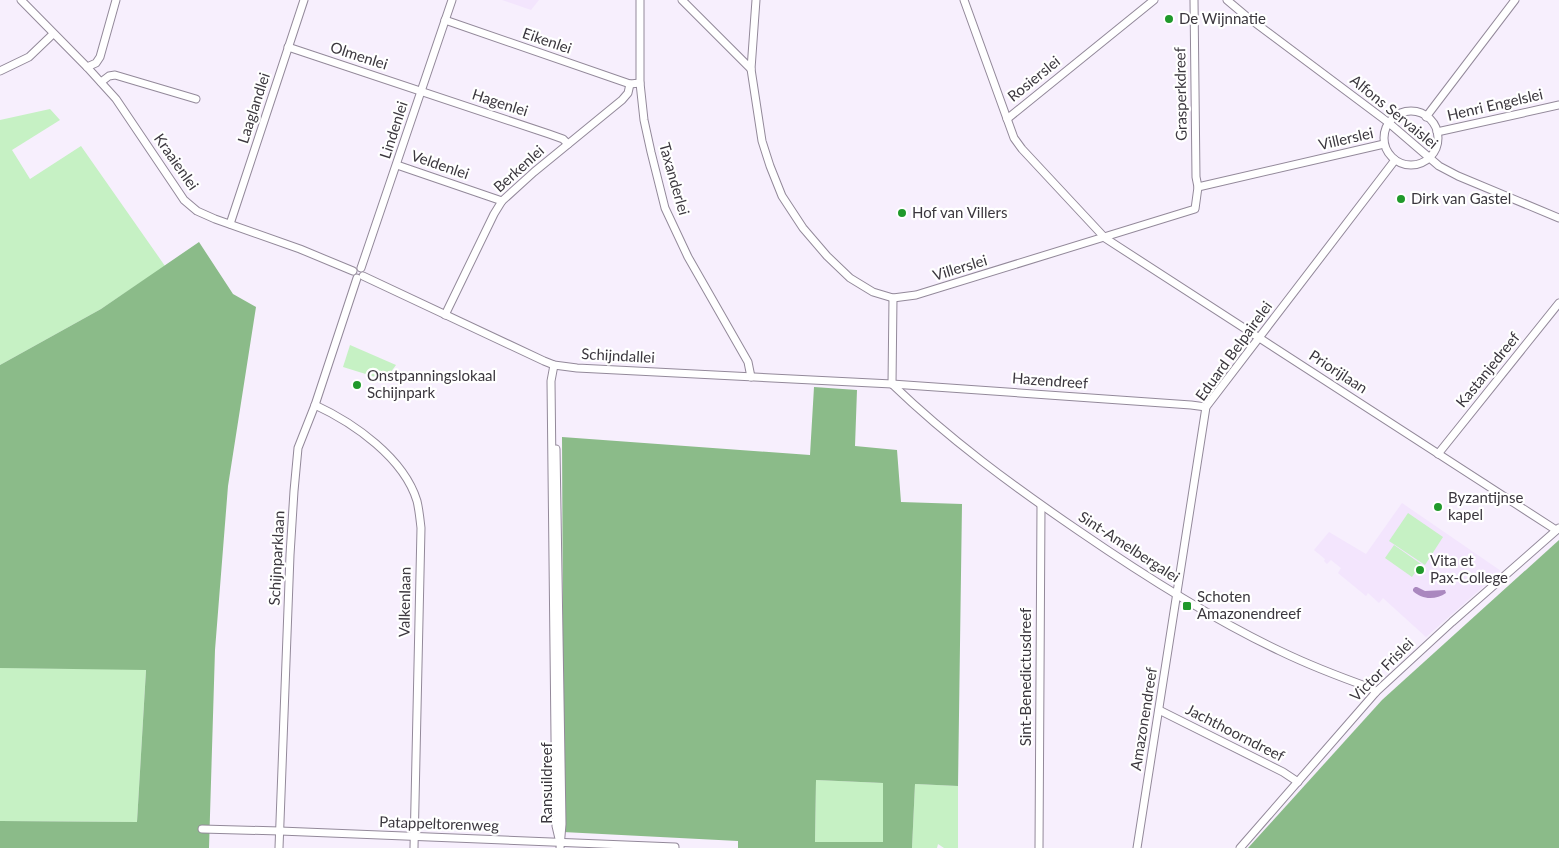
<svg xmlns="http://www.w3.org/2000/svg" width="1559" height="848" viewBox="0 0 1559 848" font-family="Lato,sans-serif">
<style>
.built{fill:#f3e5fd}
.green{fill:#c6f1c4}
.forest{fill:#8bbb89;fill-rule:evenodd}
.water{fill:#aa88bf}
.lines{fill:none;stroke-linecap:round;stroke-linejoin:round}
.minor-casing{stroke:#93899a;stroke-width:9}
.minor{stroke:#fff;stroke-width:7}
.poi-dot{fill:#20992b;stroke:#fff;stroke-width:2}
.labels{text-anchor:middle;stroke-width:4.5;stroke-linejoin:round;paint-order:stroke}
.poi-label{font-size:15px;fill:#3b373e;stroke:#fff;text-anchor:start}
.street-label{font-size:15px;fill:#3b373e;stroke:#fff}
</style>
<rect width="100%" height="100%" fill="#f7effd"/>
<g class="built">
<path d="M502,0H539L531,10Z"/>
<path d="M1402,503L1501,571L1426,637L1383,598L1379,603L1368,593L1366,596L1338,573L1341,568L1331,560L1327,564L1324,561L1325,559L1314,550L1329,532L1366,554Z"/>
</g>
<g class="green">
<path d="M50,109L60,120L12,150L30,179L81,146L165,266L101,309L0,365V120Z"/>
<path d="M350,345L396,365L385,380L343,367Z"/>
<path d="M1408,513L1443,537L1425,565L1389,541Z"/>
<path d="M1394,545L1421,564L1412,577L1385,558Z"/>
<path d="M0,668L146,669L137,822L0,821Z"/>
<path d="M816,780L883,783V843H815Z"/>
<path d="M915,784L958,786V848H944L938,844L937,848H912Z"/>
</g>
<g class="forest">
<path d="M199,242L233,294L256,307L228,486L215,650L209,848H0V821L137,822L146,670L0,668V365L101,309Z"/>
<path d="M814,387L857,390L855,446L897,450L901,502L962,504L958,786L915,784L912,848H738V841L563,832V641L562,437L810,455ZM816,780L883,783V842H815Z"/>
<path d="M1559,540V848H1248L1382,700Z"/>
</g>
<path class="water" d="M1415,587H1417L1425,591L1445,590L1446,593C1436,600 1422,600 1413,591V589Z"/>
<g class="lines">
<defs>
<g id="minor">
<path d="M21,0L87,67L116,99L178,191L184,200L197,211L215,219L300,249L353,271"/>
<path d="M640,0V83L644,120L651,152L665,208L688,257L748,362L751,377"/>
<path d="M682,0L751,69"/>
<path d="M756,0L751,69L762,141L770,166L782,196L803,228L827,256L850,278L873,292L893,298L916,295L1195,209L1198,187L1384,144"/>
<path d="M964,0L1014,138L1022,149L1105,238L1556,530"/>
<path d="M1194,0L1196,177L1198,187"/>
<path d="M1227,0L1246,16L1389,123L1439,166L1458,176L1559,218"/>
<path d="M445,20L630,84L640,83"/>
<path d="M288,47L549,134L563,139L568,144"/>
<path d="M87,67L96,63L100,57L116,0"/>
<path d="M0,71L29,57L53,34"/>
<path d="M101,82L109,76L115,75L196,99"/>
<circle cx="1411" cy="138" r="27"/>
<path d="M1426,117L1515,0"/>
<path d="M1007,119L1154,0"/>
<path d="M1437,132L1559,105"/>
<path d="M397,165L502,201"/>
<path d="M230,224L304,0"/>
<path d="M361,268L452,0"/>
<path d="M363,276L544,361L554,365L577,368L892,384L1191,405L1206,407"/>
<path d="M445,315L494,214L502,201L534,172L622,100L628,93L630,84"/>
<path d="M554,365L551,381L556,826L560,843"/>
<path d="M892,384C949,439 1013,486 1079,531C1143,575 1210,618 1280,651C1309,665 1340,677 1371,688L1376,692"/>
<path d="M892,384L893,298"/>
<path d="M315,405C354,423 404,458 417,501C419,509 420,519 421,528L414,848"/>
<path d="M556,449L562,824L560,848"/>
<path d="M1438,454L1559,303"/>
<path d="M1159,710L1283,772L1298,782"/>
<path d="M202,829L280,831L675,847V848"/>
<path d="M279,848L290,555L294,491L298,448L315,405L357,278"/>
<path d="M1039,848L1041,506"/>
<path d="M1137,848L1206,407L1395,160"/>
<path d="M1240,848L1376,692L1452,622L1559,528"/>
</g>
</defs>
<use href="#minor" class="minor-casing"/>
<use href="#minor" class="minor"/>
</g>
<g class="poi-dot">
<circle cx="1169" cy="19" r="5"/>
<circle cx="1401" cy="199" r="5"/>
<circle cx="902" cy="213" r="5"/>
<circle cx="357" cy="385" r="5"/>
<circle cx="1438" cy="507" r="5"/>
<circle cx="1420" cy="570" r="5"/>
<rect x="1182" y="601" width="10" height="10" rx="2.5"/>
</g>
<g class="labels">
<g class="poi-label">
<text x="1179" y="24">De Wijnnatie</text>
<text x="1411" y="204">Dirk van Gastel</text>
<text x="912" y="218">Hof van Villers</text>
<text x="367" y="381">Onstpanningslokaal<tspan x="367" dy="17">Schijnpark</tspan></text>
<text x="1448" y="503">Byzantijnse<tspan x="1448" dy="17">kapel</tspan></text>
<text x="1430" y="566">Vita et<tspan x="1430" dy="17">Pax-College</tspan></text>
<text x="1197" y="602">Schoten<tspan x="1197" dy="17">Amazonendreef</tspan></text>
</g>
<g class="street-label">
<text transform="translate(547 41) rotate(19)" y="5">Eikenlei</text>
<text transform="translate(359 56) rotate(18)" y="5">Olmenlei</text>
<text transform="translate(1034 79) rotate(-39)" y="5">Rosierslei</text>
<text transform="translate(1181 94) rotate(-91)" y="5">Grasperkdreef</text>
<text transform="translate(500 103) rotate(18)" y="5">Hagenlei</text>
<text transform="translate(1495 105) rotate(-13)" y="5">Henri Engelslei</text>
<text transform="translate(254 108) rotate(-72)" y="5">Laaglandlei</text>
<text transform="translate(1394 112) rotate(39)" y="5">Alfons Servaislei</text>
<text transform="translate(394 130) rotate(-72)" y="5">Lindenlei</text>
<text transform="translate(1346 139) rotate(-13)" y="5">Villerslei</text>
<text transform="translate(176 162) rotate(55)" y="5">Kraaienlei</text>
<text transform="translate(440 165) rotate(19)" y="5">Veldenlei</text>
<text transform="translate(519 169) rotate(-42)" y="5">Berkenlei</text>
<text transform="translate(674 179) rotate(74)" y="5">Taxanderlei</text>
<text transform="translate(960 268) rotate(-17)" y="5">Villerslei</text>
<text transform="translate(1234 351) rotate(-54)" y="5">Eduard Belpairelei</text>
<text transform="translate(618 356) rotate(3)" y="5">Schijndallei</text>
<text transform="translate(1488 370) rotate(-51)" y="5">Kastanjedreef</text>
<text transform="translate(1338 372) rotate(33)" y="5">Priorijlaan</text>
<text transform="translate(1050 381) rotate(4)" y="5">Hazendreef</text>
<text transform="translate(1129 547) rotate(33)" y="5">Sint-Amelbergalei</text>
<text transform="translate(277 558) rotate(-87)" y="5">Schijnparklaan</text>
<text transform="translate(405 602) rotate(-89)" y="5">Valkenlaan</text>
<text transform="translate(1382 670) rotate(-45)" y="5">Victor Frislei</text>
<text transform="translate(1026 677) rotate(-90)" y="5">Sint-Benedictusdreef</text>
<text transform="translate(1144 719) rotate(-81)" y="5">Amazonendreef</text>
<text transform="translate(1235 733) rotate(27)" y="5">Jachthoorndreef</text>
<text transform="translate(547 783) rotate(-90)" y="5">Ransuildreef</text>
<text transform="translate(439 824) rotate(2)" y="5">Patappeltorenweg</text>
</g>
</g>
</svg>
